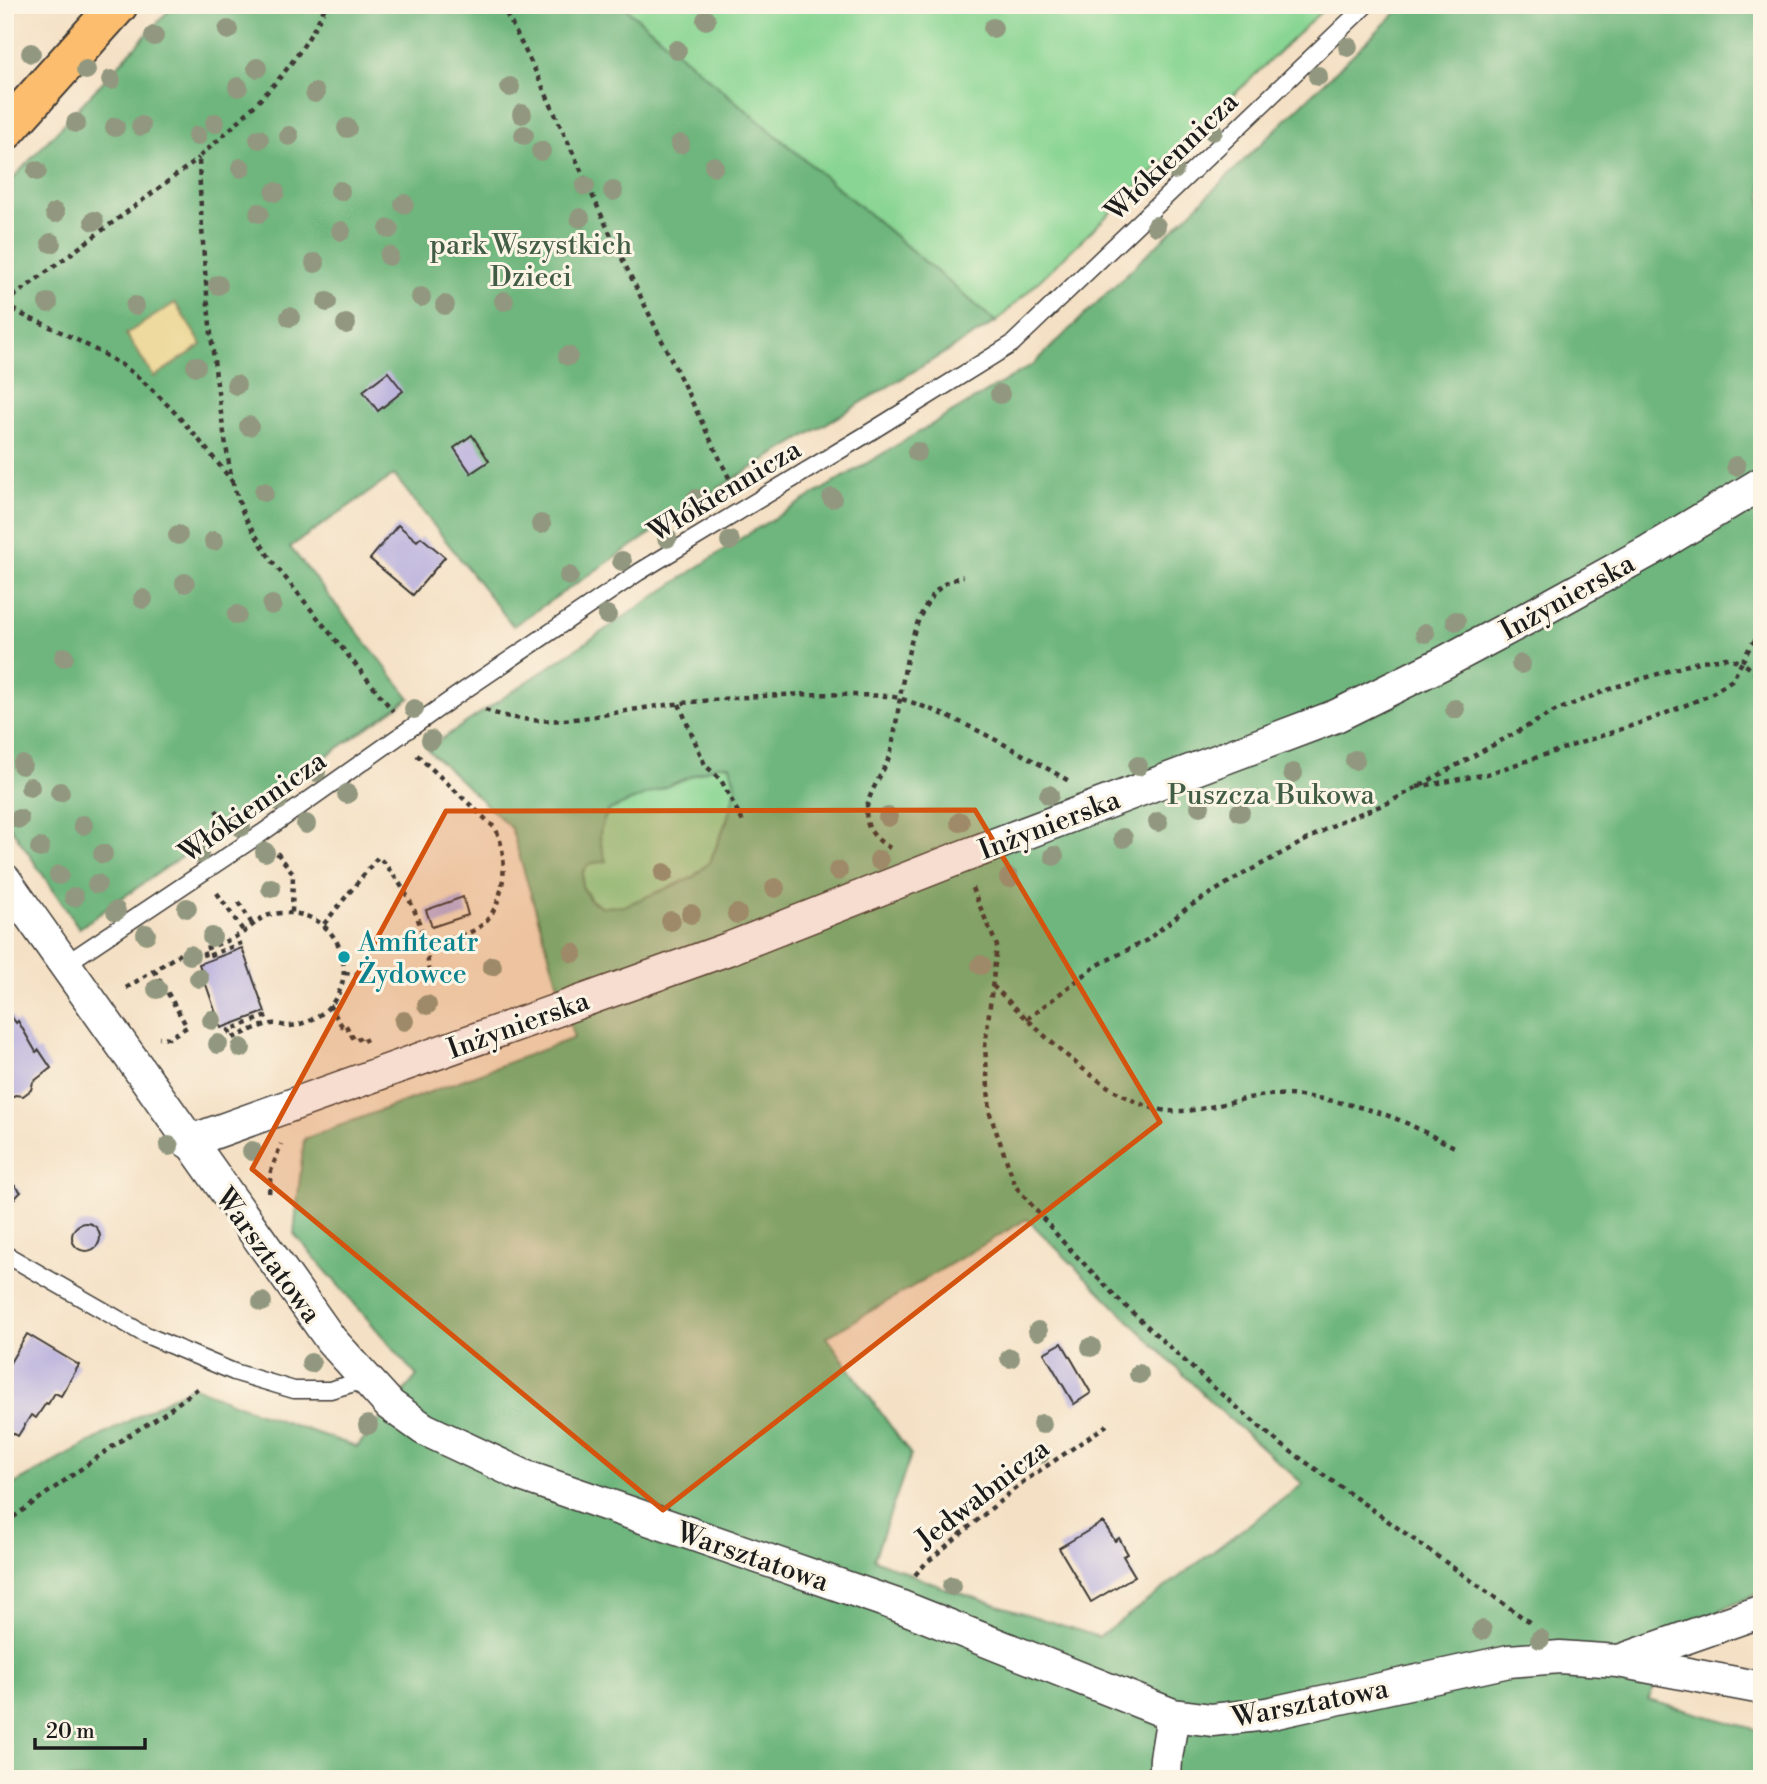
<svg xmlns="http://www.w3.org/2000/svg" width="1767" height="1784" viewBox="0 0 1767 1784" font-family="'Libre Bodoni',serif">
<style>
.green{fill:#89d593;stroke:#527858;stroke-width:2}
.forest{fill:#6eb67d;stroke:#45694c;stroke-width:2;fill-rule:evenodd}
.sand{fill:#eeda9e;stroke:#857b5d;stroke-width:2}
.building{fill:#b7afdd}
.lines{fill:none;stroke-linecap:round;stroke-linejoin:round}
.lane-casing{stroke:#3c3935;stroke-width:19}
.street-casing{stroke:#3c3935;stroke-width:35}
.primary-casing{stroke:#3c3935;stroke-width:42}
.path{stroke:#3c3935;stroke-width:4.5;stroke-dasharray:5 5;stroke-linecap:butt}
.lane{stroke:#fff;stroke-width:16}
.street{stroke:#fff;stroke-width:32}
.primary{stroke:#fcbd6e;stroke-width:38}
.tree{fill:#92987f}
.marked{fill:#d4530e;fill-opacity:0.2;stroke:#d4530e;stroke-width:5;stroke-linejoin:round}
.culture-dot{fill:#0f9aa8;stroke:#fcf5e5;stroke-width:2.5}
.labels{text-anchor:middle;stroke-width:6;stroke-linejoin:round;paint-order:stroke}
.street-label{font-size:28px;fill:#1c1c1c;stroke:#fcf5e5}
.park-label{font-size:28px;fill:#425d46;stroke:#fcf5e5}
.culture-label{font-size:28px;fill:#0d838f;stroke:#fcf5e5;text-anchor:start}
</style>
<rect width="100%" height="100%" fill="#fcf5e5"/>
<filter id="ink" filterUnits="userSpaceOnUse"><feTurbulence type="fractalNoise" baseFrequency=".0143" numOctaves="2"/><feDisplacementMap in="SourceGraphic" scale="14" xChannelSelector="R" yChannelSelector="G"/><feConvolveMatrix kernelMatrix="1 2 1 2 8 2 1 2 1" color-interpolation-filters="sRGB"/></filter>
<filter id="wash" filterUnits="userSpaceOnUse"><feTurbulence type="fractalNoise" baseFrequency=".00686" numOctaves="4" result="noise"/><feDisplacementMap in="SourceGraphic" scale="28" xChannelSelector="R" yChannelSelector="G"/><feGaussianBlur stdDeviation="1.57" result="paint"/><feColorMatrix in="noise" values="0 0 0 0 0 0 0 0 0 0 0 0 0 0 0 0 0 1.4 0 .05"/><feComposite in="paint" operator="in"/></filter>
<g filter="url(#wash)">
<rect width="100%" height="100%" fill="#f4e0c4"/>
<g class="green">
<path d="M622,5H1328L996,322Z"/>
<path d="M718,765H730L736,788L727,820L710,862L692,878L624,907H603L591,900L582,886L583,872L600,842V827L609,810Z"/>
</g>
<g class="forest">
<path d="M174,5H622L996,322L720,487L513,626L394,475L290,547L410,698L79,928L5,819V187Z"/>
<path d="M1404,5H1762V1591L1685,1627L1648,1700L1762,1731V1779H5V1489L192,1386L256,1412L357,1447L417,1376L294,1234L304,1139L574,1038L511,828L427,749L746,535L1035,363ZM718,765H730L736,788L727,820L710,862L692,878L624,906L603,907L590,900L582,886L583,872L589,864L606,861C598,838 597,831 609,810ZM1027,1219L1214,1405L1303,1484L1099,1637L941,1587L874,1559L911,1455L827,1337Z"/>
</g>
<path class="sand" d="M175,303L202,345L154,377L126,334Z"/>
<g id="blocks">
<g class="building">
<path d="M388,372L403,391L378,411L363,391Z"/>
<path d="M472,435L489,461L471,473L454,448Z"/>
<path d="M398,525L417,541L421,537L445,557L413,595L370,559Z"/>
<path d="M463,897L468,915L432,927L426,910Z"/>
<path d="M242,948L265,1012L221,1028L199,964Z"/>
<path d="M5,1007L16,1023L18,1021L36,1052L39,1050L51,1068L33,1082L31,1090L23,1096L15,1095L5,1102Z"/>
<path d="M9,1180L21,1192L5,1208V1184Z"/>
<circle cx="86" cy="1237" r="14"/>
<path d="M27,1334L79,1365L61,1396L55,1393L48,1404L46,1403L36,1418L31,1415L18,1436L5,1429V1371Z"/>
<path d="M1062,1343L1091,1393L1074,1404L1044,1353Z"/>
<path d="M1103,1522L1115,1541L1119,1538L1128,1554L1123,1556L1135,1576L1091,1602L1059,1548Z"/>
</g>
</g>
</g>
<g filter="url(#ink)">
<use href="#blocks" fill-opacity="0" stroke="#3c3935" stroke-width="2"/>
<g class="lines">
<defs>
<g id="lane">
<path d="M64,965L262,833L456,696L639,572L867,434L1012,344L1366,5"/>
<path d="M5,1254L146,1335L234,1372L294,1390H330L365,1380"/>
</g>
<g id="street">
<path d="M5,880L331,1340L390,1405L424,1429L524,1476L897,1605L1173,1715L1212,1720L1267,1714L1509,1661L1560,1657L1618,1661L1762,1688"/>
<path d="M188,1142L728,949L959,858L1336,716L1441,664L1533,615L1649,551L1762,483"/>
<path d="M1619,1661L1762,1611"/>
<path d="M1165,1779L1166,1758L1173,1715"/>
</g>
<path id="primary" d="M5,131L118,5"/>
</defs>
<use href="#lane" class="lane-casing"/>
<use href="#street" class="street-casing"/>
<use href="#primary" class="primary-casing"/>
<g class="path">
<path d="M502,5L534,68L612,238L733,486"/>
<path d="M6,302C17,315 33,319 48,326C72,337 97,350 120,364C159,389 203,444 232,481C213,374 202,267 199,157C251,111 296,70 326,5"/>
<path d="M5,303L199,158"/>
<path d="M232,481L244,516L271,560L393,711"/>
<path d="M1762,633L1751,645L1742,662L1762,678"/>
<path d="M679,704L705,765L721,780L743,822"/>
<path d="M485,710C546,732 596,714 658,706C723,698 788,692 854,695C869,696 888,694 902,699C961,718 1015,750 1069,781"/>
<path d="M417,755L495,828C510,856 506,909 478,928C464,937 443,940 427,945"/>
<path d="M216,810L228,826"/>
<path d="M890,848C880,842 869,833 867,821C862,797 885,774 891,751C902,705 903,617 943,585C948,581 957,579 963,576"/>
<path d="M277,853L293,873L292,913"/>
<path d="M972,888L997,946L985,1047L990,1114L1016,1187L1064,1243L1120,1301L1213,1387L1279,1443L1532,1624"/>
<path d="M217,893L244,932"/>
<path d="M239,902L252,924"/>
<path d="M324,924L378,857C410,890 428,931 429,978L343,973"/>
<path d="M242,943L205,957L203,950C214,945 226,942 237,936C257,926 256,914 283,913C343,910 366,985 318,1016C311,1021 297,1026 288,1026C283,1026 277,1023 272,1024C259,1025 244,1034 232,1038L229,1030L267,1016"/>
<path d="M154,970L160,980L150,985L155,994L165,988L187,1027L169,1038L159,1037"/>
<path d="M993,986C1036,1027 1096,1092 1153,1108C1191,1119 1231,1098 1269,1095C1305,1093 1354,1104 1389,1116C1412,1124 1434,1138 1457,1148"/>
<path d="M126,988L180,954"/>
<path d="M329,1005L342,1026L345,1024L355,1041L363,1036L366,1042"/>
<path d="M1027,1019L1096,966L1147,940L1187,908L1236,878L1341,821L1388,803L1555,711L1615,687L1701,661L1726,658L1742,662L1732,680L1708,696L1649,720L1487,774L1417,787"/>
<path d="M269,1193L271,1171L281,1144"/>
<path d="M5,1523L126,1437L162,1415L201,1386"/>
<path d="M915,1575L926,1563L1023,1482L1107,1425"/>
</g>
<use href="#lane" class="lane"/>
<use href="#street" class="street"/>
<use href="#primary" class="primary"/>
</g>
<g class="tree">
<circle cx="706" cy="20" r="10"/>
<circle cx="993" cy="28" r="10"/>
<circle cx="228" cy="30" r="10"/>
<circle cx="154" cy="36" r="10"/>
<circle cx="1348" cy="47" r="10"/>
<circle cx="677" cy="50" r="10"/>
<circle cx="31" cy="53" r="10"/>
<circle cx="257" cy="68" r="10"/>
<circle cx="86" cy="70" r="10"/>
<circle cx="1318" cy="76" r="10"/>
<circle cx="111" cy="80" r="10"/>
<circle cx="238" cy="87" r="10"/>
<circle cx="510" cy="87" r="10"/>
<circle cx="315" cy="93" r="10"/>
<circle cx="522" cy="114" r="10"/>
<circle cx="76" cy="123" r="10"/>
<circle cx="215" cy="123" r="10"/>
<circle cx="141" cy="126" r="10"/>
<circle cx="115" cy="127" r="10"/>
<circle cx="347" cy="128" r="10"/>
<circle cx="1213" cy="131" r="10"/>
<circle cx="524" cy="135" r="10"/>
<circle cx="197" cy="136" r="10"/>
<circle cx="289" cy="136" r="10"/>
<circle cx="259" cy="139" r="10"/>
<circle cx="680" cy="144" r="10"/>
<circle cx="541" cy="151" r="10"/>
<circle cx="714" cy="166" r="10"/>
<circle cx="241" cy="168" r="10"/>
<circle cx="1174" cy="170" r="10"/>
<circle cx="37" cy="171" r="10"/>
<circle cx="585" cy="186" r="10"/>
<circle cx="340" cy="191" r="10"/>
<circle cx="613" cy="191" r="10"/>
<circle cx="275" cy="192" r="10"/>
<circle cx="404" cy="204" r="10"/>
<circle cx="55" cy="213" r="10"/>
<circle cx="259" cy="213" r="10"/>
<circle cx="580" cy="218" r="10"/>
<circle cx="94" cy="221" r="10"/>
<circle cx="1156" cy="226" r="10"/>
<circle cx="389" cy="229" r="10"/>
<circle cx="341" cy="231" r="10"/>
<circle cx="51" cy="243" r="10"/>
<circle cx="389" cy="256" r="10"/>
<circle cx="315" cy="263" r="10"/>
<circle cx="218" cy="285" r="10"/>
<circle cx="421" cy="297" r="10"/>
<circle cx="504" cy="301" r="10"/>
<circle cx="327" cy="302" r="10"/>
<circle cx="48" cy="303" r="10"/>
<circle cx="445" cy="305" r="10"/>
<circle cx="135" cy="306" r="10"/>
<circle cx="290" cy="317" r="10"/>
<circle cx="346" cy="324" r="10"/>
<circle cx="568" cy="356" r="10"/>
<circle cx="196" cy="366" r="10"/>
<circle cx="236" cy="385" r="10"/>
<circle cx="1000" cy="394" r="10"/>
<circle cx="249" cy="426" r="10"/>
<circle cx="917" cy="452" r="10"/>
<circle cx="1736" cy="466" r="10"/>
<circle cx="264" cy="492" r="10"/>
<circle cx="832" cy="498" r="10"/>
<circle cx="696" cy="499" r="10"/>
<circle cx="541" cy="524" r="10"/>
<circle cx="178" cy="535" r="10"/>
<circle cx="667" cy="538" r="10"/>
<circle cx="214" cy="541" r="10"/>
<circle cx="730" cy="541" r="10"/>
<circle cx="622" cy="561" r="10"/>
<circle cx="569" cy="576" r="10"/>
<circle cx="185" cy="583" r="10"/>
<circle cx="143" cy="599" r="10"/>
<circle cx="272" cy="605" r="10"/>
<circle cx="237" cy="615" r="10"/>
<circle cx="607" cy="615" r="10"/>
<circle cx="1456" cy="621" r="10"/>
<circle cx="1425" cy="633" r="10"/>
<circle cx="64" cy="657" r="10"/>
<circle cx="1521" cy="664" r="10"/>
<circle cx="414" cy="709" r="10"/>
<circle cx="1455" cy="709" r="10"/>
<circle cx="431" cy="740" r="10"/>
<circle cx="1355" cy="760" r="10"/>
<circle cx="22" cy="765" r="10"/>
<circle cx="1138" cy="766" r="10"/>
<circle cx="316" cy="772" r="10"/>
<circle cx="1293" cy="773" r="10"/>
<circle cx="30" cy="787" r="10"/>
<circle cx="60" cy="792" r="10"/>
<circle cx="347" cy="794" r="10"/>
<circle cx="1049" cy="795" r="10"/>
<circle cx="278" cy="801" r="10"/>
<circle cx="1200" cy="806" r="10"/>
<circle cx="1240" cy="812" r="10"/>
<circle cx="888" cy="817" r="10"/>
<circle cx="19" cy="819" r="10"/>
<circle cx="960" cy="822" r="10"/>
<circle cx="1158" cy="822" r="10"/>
<circle cx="306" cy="824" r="10"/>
<circle cx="83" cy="825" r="10"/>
<circle cx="241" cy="827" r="10"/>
<circle cx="1123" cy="838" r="10"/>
<circle cx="40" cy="848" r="10"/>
<circle cx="265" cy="852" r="10"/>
<circle cx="103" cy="854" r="10"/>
<circle cx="199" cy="854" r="10"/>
<circle cx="1054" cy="856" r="10"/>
<circle cx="879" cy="860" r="10"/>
<circle cx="838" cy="871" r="10"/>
<circle cx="664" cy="873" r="10"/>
<circle cx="59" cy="875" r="10"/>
<circle cx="1009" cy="878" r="10"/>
<circle cx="97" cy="884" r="10"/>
<circle cx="271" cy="888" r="10"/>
<circle cx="775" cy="888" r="10"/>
<circle cx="74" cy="897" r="10"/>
<circle cx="187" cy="908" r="10"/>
<circle cx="116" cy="911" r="10"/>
<circle cx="691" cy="914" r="10"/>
<circle cx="737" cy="914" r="10"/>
<circle cx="671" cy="921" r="10"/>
<circle cx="146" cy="934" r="10"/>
<circle cx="212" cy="937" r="10"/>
<circle cx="573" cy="953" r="10"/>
<circle cx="190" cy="955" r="10"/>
<circle cx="981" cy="965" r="10"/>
<circle cx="492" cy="966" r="10"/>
<circle cx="199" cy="978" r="10"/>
<circle cx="157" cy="989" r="10"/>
<circle cx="427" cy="1005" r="10"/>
<circle cx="212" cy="1020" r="10"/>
<circle cx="404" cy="1021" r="10"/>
<circle cx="218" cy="1044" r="10"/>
<circle cx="241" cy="1048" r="10"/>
<circle cx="169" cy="1146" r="10"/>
<circle cx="252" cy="1151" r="10"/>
<circle cx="262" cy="1302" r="10"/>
<circle cx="1038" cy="1331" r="10"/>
<circle cx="1091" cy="1347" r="10"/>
<circle cx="1010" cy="1358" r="10"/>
<circle cx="311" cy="1363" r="10"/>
<circle cx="1139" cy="1374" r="10"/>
<circle cx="1042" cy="1424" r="10"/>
<circle cx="368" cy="1425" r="10"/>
<circle cx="1040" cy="1454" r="10"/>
<circle cx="952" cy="1586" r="10"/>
<circle cx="1482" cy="1630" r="10"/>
<circle cx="1540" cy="1639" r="10"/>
</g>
</g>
<path class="marked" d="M975,810L1160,1122L663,1510L252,1169L446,811Z"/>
<circle class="culture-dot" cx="344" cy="957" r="7"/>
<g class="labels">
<g class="street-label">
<text transform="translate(1171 156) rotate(-44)" y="10">Włókiennicza</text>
<text transform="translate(724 490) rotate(-31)" y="10">Włókiennicza</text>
<text transform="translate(1567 596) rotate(-29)" y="10">Inżynierska</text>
<text transform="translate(252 806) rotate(-35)" y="10">Włókiennicza</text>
<text transform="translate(1049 824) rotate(-21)" y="10">Inżynierska</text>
<text transform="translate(518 1024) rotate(-20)" y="10">Inżynierska</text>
<text transform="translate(269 1255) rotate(54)" y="10">Warsztatowa</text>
<text transform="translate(982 1493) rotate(-38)" y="10">Jedwabnicza</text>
<text transform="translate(753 1556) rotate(19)" y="10">Warsztatowa</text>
<text transform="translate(1310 1702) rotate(-11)" y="10">Warsztatowa</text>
</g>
<g class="park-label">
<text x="531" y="254">park Wszystkich<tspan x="531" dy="32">Dzieci</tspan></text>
<text x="1271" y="804">Puszcza Bukowa</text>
</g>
<g class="culture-label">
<text x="358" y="951">Amfiteatr<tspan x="358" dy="32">Żydowce</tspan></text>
</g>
</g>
<rect width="1767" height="1784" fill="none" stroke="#fcf5e5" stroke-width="28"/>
<path d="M35 1738v10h110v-10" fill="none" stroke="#1c1c1c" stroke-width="3.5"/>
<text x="46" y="1738" font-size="21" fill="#1c1c1c" stroke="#fcf5e5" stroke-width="5" paint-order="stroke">20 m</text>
</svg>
